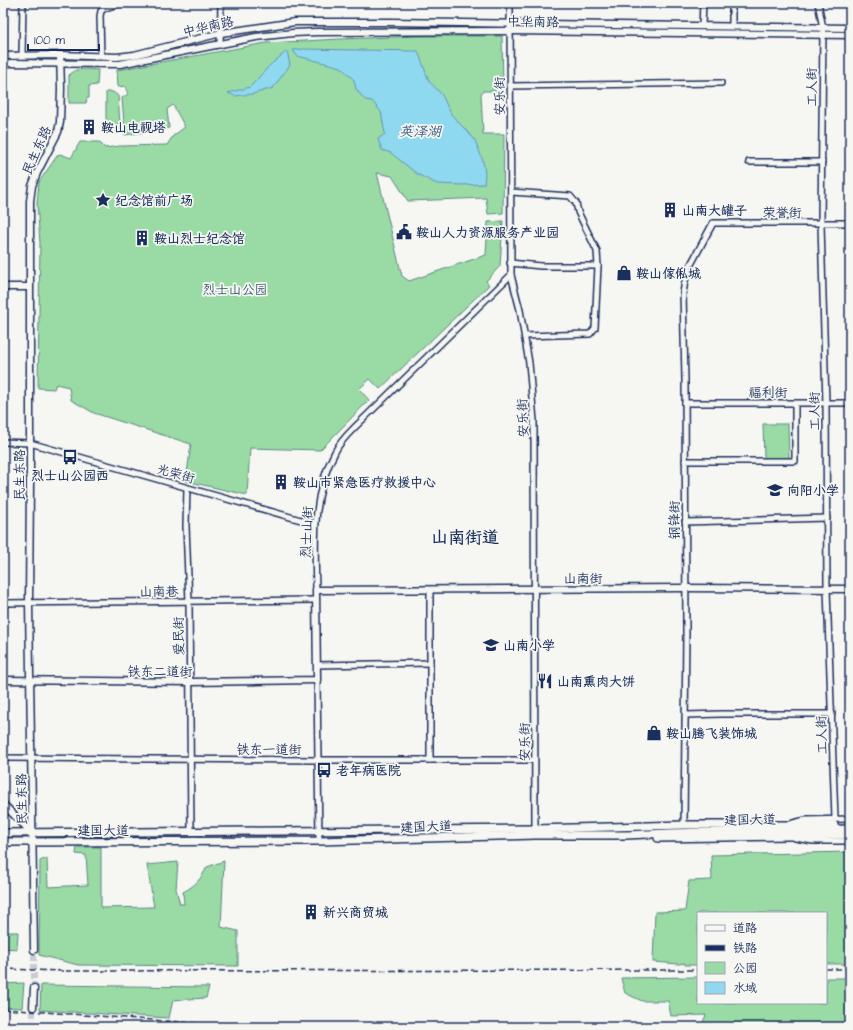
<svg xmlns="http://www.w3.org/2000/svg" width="853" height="1030" viewBox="0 0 853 1030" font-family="'Architects Daughter','LXGW WenKai TC',sans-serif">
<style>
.green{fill:#9adba5;stroke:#5a8582}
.water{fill:#8ed9ef;stroke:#6095b5}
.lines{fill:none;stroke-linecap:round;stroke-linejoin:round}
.major-tunnel{stroke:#caced4;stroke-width:6;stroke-dasharray:6 3;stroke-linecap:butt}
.minor-casing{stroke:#1b2f5e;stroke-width:8}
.major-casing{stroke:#1b2f5e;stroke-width:9}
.highway-casing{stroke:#1b2f5e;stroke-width:10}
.minor{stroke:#f6f6f2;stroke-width:5}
.major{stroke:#f6f6f2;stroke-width:6}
.highway{stroke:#f6f6f2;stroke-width:7}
.rail{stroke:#1b2f5e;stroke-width:1.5;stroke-dasharray:6 3;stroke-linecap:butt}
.labels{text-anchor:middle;stroke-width:3.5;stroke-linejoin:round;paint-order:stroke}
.street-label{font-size:13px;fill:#1b2f5e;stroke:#f6f6f2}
.poi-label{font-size:13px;font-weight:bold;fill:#1b2f5e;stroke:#f6f6f2;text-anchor:start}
.park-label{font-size:13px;fill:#3b5a70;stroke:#f6f6f2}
.water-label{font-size:14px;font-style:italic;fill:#385a82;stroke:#f6f6f2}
.district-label{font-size:17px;font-weight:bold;fill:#1b2f5e;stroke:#f6f6f2}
</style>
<rect width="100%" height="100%" fill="#f6f6f2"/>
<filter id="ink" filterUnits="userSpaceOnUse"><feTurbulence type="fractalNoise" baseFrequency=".025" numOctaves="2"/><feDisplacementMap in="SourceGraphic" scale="8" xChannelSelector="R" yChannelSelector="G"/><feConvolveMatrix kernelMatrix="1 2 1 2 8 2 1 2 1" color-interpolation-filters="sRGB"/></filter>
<g filter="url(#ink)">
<g class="green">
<path d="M421,36H502L503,87L500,91H483L481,94L483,134H504L503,213L488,214L486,198L408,201L392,176L377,173L402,276L409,281L486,255L488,222L503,221L500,266L486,281L489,285L380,389L370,379L359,389L369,400L320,450L250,448L247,495L186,481L191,444L94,413L71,400L69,387L56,384L54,389L38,388L40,243L37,203L39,182L57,156L60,154L71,158L80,142H99L105,148L120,146L167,145L173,136L185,127L173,105L167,109L169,128L125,135L122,98L128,94L125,86L118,87L117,70L266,43L340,39Z"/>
<path d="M85,69L98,70L97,85L89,86V98H87L86,103H69V75L76,70Z"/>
<path d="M106,92H113L118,96L120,124L106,125Z"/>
<path d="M763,424H788L789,458H764Z"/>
<path d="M77,847H101V908L154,907L147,865L178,862L176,889L180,904H184L183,892C195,886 201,879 207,867L224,861L221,927L238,931V966L78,965L39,955L40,861L47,858L48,887L88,885L86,855L76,854Z"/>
<path d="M850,852V964H826V913H698V965H685V963L679,964L653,962L655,912L685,911L689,881L712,880L711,855Z"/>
<path d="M3,932H18L17,949L3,948Z"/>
<path d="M698,977V1003H826V978H850V1027H701L706,1015L671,1016L668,1001H642L625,993L621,978Z"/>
<path d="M24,983L22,1008L3,1007V984Z"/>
<path d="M41,985L209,987L206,998L173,1000L169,1018L40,1010Z"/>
</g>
<g class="water">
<path d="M303,49L418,51L429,81L442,95L451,114L475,140L483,161L485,174L484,184L463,185L437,184L417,174L391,153L382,150L378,139L385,134L381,112L372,101L365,100L356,89L354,80L341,67L297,56L293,50Z"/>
<path d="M287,51L290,65L273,88L253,94L235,96L228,93L250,87L270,65Z"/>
</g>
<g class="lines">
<g class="major-tunnel">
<path d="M34,988V950"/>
<path d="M33,1026V1007"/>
</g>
<defs>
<g id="minor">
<path d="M510,3L511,275L520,310L529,363L534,421L535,832"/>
<path d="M732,3V27"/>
<path d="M818,3L823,28L821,224L826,404L827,589L835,819"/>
<path d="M702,26L703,3"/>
<path d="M220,45L221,3"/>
<path d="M22,56L23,3"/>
<path d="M101,57L100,16L101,11L105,8L122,3"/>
<path d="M510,86L721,83"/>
<path d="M749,162H822"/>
<path d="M511,192L570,196L576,203L578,212L597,251L598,266L595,328L590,334L525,336"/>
<path d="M510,263L541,266H598"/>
<path d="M685,403H850"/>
<path d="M3,442L30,443L315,524"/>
<path d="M685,461H795V404"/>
<path d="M187,488L186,526L189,602L191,831"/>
<path d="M685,522L827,518"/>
<path d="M316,590C315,542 311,496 335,452C339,443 347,435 354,428L511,275"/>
<path d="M3,603L316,600"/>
<path d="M317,665L430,663"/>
<path d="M317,680L319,841"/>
<path d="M686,715L721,714H832"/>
<path d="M3,758L317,760H534"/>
<path d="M430,760V590"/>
<path d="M793,823L806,820L850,819"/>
<path d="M684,825L686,634L685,379L683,293L685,281L689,268L713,223H850"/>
<path d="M795,838L813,841H850"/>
</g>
<g id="major">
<path d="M3,56L60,55L117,57L134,55L221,33L295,22H390L850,28"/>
<path d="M3,63L120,64L256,37L293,33L317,32L509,31L850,35"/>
<path d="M3,287H29"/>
<path d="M3,680L190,682L317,680L316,590L685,588L850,589"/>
<path d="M3,804L32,833"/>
<path d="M3,816L4,814L3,804"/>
<path d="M34,950L29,603L30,484V201L32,186L37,173L58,132L60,122L61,88L60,55"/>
<path d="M33,1007L34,988"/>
<path d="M33,1027V1026"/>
</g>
<g id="highway">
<path d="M3,833L535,829L684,825H834"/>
<path d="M658,838L850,835"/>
<path d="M3,842L319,841L535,835H626L670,833L850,829"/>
</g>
</defs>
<use href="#minor" class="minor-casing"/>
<use href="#major" class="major-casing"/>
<use href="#highway" class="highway-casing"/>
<use href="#minor" class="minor"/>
<use href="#major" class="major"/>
<use href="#highway" class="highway"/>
<g class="rail">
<path d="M3,969L62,971L698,970"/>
<path d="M826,969H850"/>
<path d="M3,1009L247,1027"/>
</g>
</g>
</g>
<defs>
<symbol id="building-bare" viewBox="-9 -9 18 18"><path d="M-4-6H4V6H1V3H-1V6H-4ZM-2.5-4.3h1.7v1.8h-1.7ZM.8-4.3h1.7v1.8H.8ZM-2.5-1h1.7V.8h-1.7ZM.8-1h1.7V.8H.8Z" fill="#1b2f5e" stroke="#f6f6f2" stroke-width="2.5" paint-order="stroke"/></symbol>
<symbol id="sight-bare" viewBox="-9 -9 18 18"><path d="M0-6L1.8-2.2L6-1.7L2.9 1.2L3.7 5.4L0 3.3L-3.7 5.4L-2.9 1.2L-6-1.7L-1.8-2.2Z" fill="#1b2f5e" stroke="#f6f6f2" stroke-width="2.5" paint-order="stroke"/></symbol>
<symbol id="civic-bare" viewBox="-9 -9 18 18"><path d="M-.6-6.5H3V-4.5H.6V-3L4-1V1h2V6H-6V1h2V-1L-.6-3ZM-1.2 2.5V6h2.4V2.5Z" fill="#1b2f5e" stroke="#f6f6f2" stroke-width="2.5" paint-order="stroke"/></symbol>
<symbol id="shop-bare" viewBox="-9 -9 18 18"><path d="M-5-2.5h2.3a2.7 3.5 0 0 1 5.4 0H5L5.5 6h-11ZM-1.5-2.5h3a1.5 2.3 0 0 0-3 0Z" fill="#1b2f5e" stroke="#f6f6f2" stroke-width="2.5" paint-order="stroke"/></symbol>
<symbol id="bus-bare" viewBox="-9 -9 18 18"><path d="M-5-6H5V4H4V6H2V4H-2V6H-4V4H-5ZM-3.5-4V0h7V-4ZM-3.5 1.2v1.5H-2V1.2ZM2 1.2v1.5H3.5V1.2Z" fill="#1b2f5e" stroke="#f6f6f2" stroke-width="2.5" paint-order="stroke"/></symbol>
<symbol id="school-bare" viewBox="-9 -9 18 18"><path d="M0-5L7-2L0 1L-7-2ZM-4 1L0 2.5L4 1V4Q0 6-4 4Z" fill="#1b2f5e" stroke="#f6f6f2" stroke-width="2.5" paint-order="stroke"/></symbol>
<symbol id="restaurant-bare" viewBox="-9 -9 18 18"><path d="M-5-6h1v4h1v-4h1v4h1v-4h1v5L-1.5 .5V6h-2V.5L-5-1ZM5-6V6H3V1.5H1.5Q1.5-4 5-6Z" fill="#1b2f5e" stroke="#f6f6f2" stroke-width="2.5" paint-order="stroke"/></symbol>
</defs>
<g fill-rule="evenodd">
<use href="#building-bare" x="78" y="116" width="22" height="22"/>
<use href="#sight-bare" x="92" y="189" width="22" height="22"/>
<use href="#building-bare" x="659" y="199" width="22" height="22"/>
<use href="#civic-bare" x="393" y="221" width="22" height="22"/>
<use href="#building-bare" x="131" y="227" width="22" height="22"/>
<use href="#shop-bare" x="613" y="262" width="22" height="22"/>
<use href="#bus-bare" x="59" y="446" width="22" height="22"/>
<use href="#building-bare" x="270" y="471" width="22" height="22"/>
<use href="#school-bare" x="764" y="479" width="22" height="22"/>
<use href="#school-bare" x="480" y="634" width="22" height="22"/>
<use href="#restaurant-bare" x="534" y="670" width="22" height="22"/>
<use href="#shop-bare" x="643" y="722" width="22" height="22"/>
<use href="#bus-bare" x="313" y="759" width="22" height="22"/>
<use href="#building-bare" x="300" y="901" width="22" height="22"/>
</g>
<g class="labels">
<g class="street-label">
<text transform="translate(533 21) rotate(1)" y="5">中华南路</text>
<text transform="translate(208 26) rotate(-13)" y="5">中华南路</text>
<text transform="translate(811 87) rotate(-90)" y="5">工人街</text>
<text transform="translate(499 96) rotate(-91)" y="5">安乐街</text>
<text transform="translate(36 150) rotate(-66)" y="5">民生东路</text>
<text transform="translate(782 212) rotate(1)" y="5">荣誉街</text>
<text x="768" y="397">福利街</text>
<text transform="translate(814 411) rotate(-91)" y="5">工人街</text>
<text transform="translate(522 418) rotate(-92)" y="5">安乐街</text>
<text transform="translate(176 473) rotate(16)" y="5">光荣街</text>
<text transform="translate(19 475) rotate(-90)" y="5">民生东路</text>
<text transform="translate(674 520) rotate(-90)" y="5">钢锋街</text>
<text transform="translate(306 532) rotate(-87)" y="5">烈士山街</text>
<text x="583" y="583">山南街</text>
<text transform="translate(159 591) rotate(-1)" y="5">山南巷</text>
<text transform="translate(178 636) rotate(-91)" y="5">爱民街</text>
<text x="160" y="676">铁东二道街</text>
<text transform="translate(821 735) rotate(-92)" y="5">工人街</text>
<text transform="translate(524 742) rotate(-89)" y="5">安乐街</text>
<text x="269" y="754">铁东一道街</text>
<text transform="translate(21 799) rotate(-91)" y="5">民生东路</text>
<text transform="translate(750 819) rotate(-1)" y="5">建国大道</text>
<text transform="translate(426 826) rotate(-2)" y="5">建国大道</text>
<text x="103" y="835">建国大道</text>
</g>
<g class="poi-label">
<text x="101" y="132">鞍山电视塔</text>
<text x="115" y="205">纪念馆前广场</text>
<text x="682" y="215">山南大罐子</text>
<text x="416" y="237">鞍山人力资源服务产业园</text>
<text x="154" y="243">鞍山烈士纪念馆</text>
<text x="636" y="278">鞍山傢俬城</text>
<text x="70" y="480" text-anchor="middle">烈士山公园西</text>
<text x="293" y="487">鞍山市紧急医疗救援中心</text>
<text x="787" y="495">向阳小学</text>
<text x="503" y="650">山南小学</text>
<text x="557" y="686">山南熏肉大饼</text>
<text x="666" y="738">鞍山腾飞装饰城</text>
<text x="336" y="775">老年病医院</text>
<text x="323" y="917">新兴商贸城</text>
</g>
<g class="park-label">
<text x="235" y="294">烈士山公园</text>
</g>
<g class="water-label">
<text x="420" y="136">英泽湖</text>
</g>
<g class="district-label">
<text x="465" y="543">山南街道</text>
</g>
</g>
<rect width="853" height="1030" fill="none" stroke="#f6f6f2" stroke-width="16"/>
<rect x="8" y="8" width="837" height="1014" fill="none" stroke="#1b2f5e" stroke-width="1.5" filter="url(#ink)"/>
<rect x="697" y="912" width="130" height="92" fill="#f6f6f2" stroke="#9ea6b7"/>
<rect x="705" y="925" width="20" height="6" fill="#f6f6f2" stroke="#9ea6b7"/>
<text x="733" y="932" font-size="12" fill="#1b2f5e">道路</text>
<rect x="705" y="945" width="20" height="6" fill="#1b2f5e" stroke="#9ea6b7"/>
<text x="733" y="952" font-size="12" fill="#1b2f5e">铁路</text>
<rect x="705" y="962" width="20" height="12" fill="#9adba5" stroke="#9ea6b7"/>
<text x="733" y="972" font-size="12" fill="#1b2f5e">公园</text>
<rect x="705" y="982" width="20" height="12" fill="#8ed9ef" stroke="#9ea6b7"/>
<text x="733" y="992" font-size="12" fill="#1b2f5e">水域</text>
<path d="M28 44v6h71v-6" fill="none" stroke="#1b2f5e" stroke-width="2"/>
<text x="34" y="44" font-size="12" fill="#1b2f5e" stroke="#f6f6f2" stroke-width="3" paint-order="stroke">100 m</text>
</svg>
